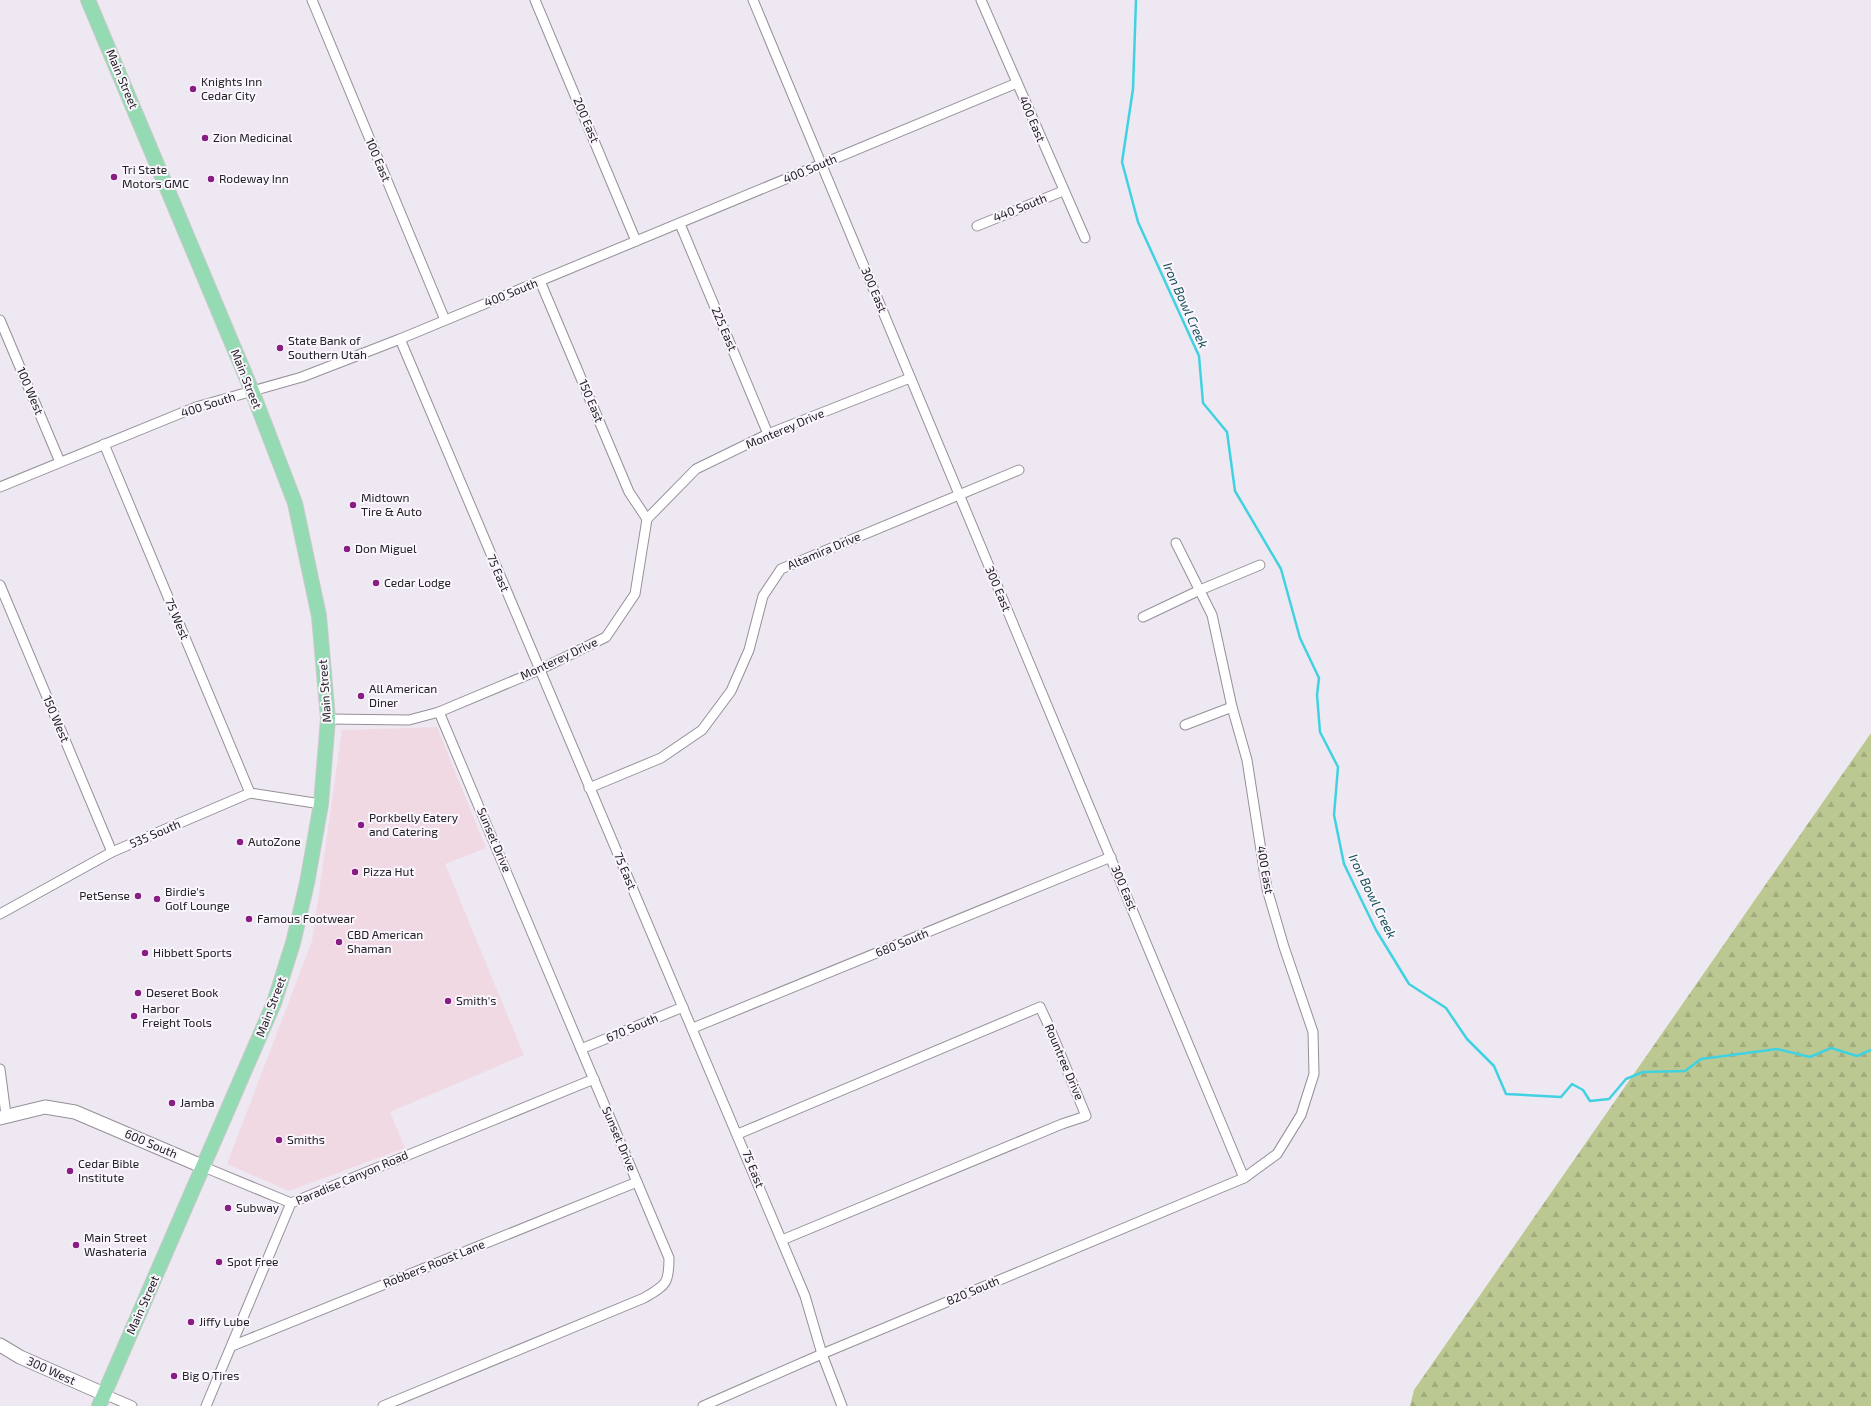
<svg xmlns="http://www.w3.org/2000/svg" width="1871" height="1406" viewBox="0 0 1871 1406" font-family="'Exo 2',sans-serif">
<style>
.commercial{fill:#f1d9e4}
.forest{fill:url(#forest-firs)}
.lines{fill:none;stroke-linecap:round;stroke-linejoin:round}
.stream{stroke:#41d2e1;stroke-width:2.5}
.street-casing{stroke:#958f98;stroke-width:11}
.secondary-casing{stroke:#958f98;stroke-width:15}
.primary-casing{stroke:#cac9ca;stroke-width:16}
.street{stroke:#fff;stroke-width:9}
.secondary{stroke:#fff;stroke-width:13}
.primary{stroke:#94dab2;stroke-width:14}
.poi-dot{fill:#881d83;stroke:#fbf6fe;stroke-width:1.5}
.labels{text-anchor:middle;stroke-width:4;stroke-linejoin:round;paint-order:stroke}
.street-label{font-size:12px;fill:#222023;stroke:#fbf6fe}
.poi-label{font-size:12px;fill:#222023;stroke:#fbf6fe;text-anchor:start}
.water-label{font-size:13px;font-style:italic;fill:#0f4d53;stroke:#fbf6fe}
</style>
<defs>
<pattern id="forest-firs" width="22" height="20" patternUnits="userSpaceOnUse"><rect width="22" height="20" fill="#bcc892"/><path d="M5 1l3.5 6h-7zM16 11l3.5 6h-7z" fill="#a1ac7e"/></pattern>
</defs>
<rect width="100%" height="100%" fill="#eee8f2"/>
<path class="commercial" d="M437,727L486,848L445,864L524,1055L390,1112L405,1148L289,1191L227,1164L312,941L342,730Z"/>
<path class="forest" d="M1871,733V1406H1410L1414,1390Z"/>
<g class="lines">
<path class="stream" d="M1136,0L1133,89L1122,162L1138,222L1199,356L1203,403L1227,432L1235,491L1281,569L1300,638L1319,678L1317,695L1320,732L1338,767L1334,815L1344,864L1376,930L1409,984L1446,1008L1467,1039L1494,1066L1506,1094L1561,1097L1572,1084L1583,1090L1590,1101L1609,1099L1626,1079L1643,1072L1685,1071L1701,1059L1777,1049L1810,1057L1831,1048L1857,1056L1871,1050"/>
<defs>
<g id="street">
<path d="M312,0L445,320"/>
<path d="M535,0L636,241"/>
<path d="M753,0L1244,1178"/>
<path d="M981,0L1085,238"/>
<path d="M680,224L768,434"/>
<path d="M977,226L1063,191"/>
<path d="M540,281L629,492L647,519"/>
<path d="M0,320L60,462"/>
<path d="M400,339L805,1296L822,1354L842,1406"/>
<path d="M104,444L250,793"/>
<path d="M0,487L196,407L302,377L400,339L1017,83"/>
<path d="M0,585L112,852"/>
<path d="M1143,617L1200,590L1260,565"/>
<path d="M328,719L409,720L439,712L539,670L606,637L635,594L647,519L696,469L768,434L910,378"/>
<path d="M1185,725L1232,707"/>
<path d="M589,788L661,758L702,730L731,691L749,650L763,596L781,569L1019,470"/>
<path d="M0,914L112,852L250,793L321,804"/>
<path d="M693,1028L1111,857"/>
<path d="M581,1049L683,1007"/>
<path d="M0,1069L6,1115"/>
<path d="M738,1134L1040,1007L1048,1024L1086,1116L1062,1124L782,1240"/>
<path d="M204,1167L291,1203"/>
<path d="M232,1346L637,1182"/>
<path d="M104,1394L132,1406"/>
<path d="M206,1406L291,1203L594,1079"/>
<path d="M383,1406L644,1298C666,1285 669,1284 669,1258L439,712"/>
<path d="M703,1406L822,1354L1244,1178L1277,1154L1301,1115L1314,1074L1313,1032L1284,947L1267,889L1247,760L1232,707L1212,615L1176,543"/>
</g>
<g id="secondary">
<path d="M0,1118L45,1107L75,1112L204,1167"/>
<path d="M0,1345L20,1357L104,1394"/>
</g>
<path id="primary" d="M88,0L252,391L295,503L319,616L328,719L321,804L307,883L293,943L274,1003L99,1406"/>
</defs>
<use href="#street" class="street-casing"/>
<use href="#secondary" class="secondary-casing"/>
<use href="#primary" class="primary-casing"/>
<use href="#street" class="street"/>
<use href="#secondary" class="secondary"/>
<use href="#primary" class="primary"/>
</g>
<g class="poi-dot">
<circle cx="193" cy="89" r="4"/>
<circle cx="205" cy="138" r="4"/>
<circle cx="114" cy="177" r="4"/>
<circle cx="211" cy="179" r="4"/>
<circle cx="280" cy="348" r="4"/>
<circle cx="353" cy="505" r="4"/>
<circle cx="347" cy="549" r="4"/>
<circle cx="376" cy="583" r="4"/>
<circle cx="361" cy="696" r="4"/>
<circle cx="361" cy="825" r="4"/>
<circle cx="240" cy="842" r="4"/>
<circle cx="355" cy="872" r="4"/>
<circle cx="138" cy="896" r="4"/>
<circle cx="157" cy="899" r="4"/>
<circle cx="249" cy="919" r="4"/>
<circle cx="339" cy="942" r="4"/>
<circle cx="145" cy="953" r="4"/>
<circle cx="138" cy="993" r="4"/>
<circle cx="448" cy="1001" r="4"/>
<circle cx="134" cy="1016" r="4"/>
<circle cx="172" cy="1103" r="4"/>
<circle cx="279" cy="1140" r="4"/>
<circle cx="70" cy="1171" r="4"/>
<circle cx="228" cy="1208" r="4"/>
<circle cx="76" cy="1245" r="4"/>
<circle cx="219" cy="1262" r="4"/>
<circle cx="191" cy="1322" r="4"/>
<circle cx="174" cy="1376" r="4"/>
</g>
<g class="labels">
<g class="street-label">
<text transform="translate(122 79) rotate(67)" y="4">Main Street</text>
<text transform="translate(1032 119) rotate(67)" y="4">400 East</text>
<text transform="translate(586 120) rotate(67)" y="4">200 East</text>
<text transform="translate(378 160) rotate(67)" y="4">100 East</text>
<text transform="translate(810 169) rotate(-23)" y="4">400 South</text>
<text transform="translate(1020 208) rotate(-22)" y="4">440 South</text>
<text transform="translate(874 290) rotate(67)" y="4">300 East</text>
<text transform="translate(511 293) rotate(-22)" y="4">400 South</text>
<text transform="translate(724 329) rotate(67)" y="4">225 East</text>
<text transform="translate(246 379) rotate(68)" y="4">Main Street</text>
<text transform="translate(30 391) rotate(67)" y="4">100 West</text>
<text transform="translate(591 401) rotate(67)" y="4">150 East</text>
<text transform="translate(208 405) rotate(-18)" y="4">400 South</text>
<text transform="translate(785 429) rotate(-23)" y="4">Monterey Drive</text>
<text transform="translate(824 551) rotate(-23)" y="4">Altamira Drive</text>
<text transform="translate(498 573) rotate(67)" y="4">75 East</text>
<text transform="translate(998 589) rotate(67)" y="4">300 East</text>
<text transform="translate(177 619) rotate(67)" y="4">75 West</text>
<text transform="translate(559 659) rotate(-25)" y="4">Monterey Drive</text>
<text transform="translate(325 691) rotate(-94)" y="4">Main Street</text>
<text transform="translate(56 719) rotate(67)" y="4">150 West</text>
<text transform="translate(155 834) rotate(-23)" y="4">535 South</text>
<text transform="translate(494 840) rotate(67)" y="4">Sunset Drive</text>
<text transform="translate(1265 870) rotate(80)" y="4">400 East</text>
<text transform="translate(625 871) rotate(67)" y="4">75 East</text>
<text transform="translate(1124 888) rotate(67)" y="4">300 East</text>
<text transform="translate(902 943) rotate(-22)" y="4">680 South</text>
<text transform="translate(271 1007) rotate(-69)" y="4">Main Street</text>
<text transform="translate(632 1028) rotate(-23)" y="4">670 South</text>
<text transform="translate(1064 1062) rotate(67)" y="4">Rountree Drive</text>
<text transform="translate(619 1139) rotate(67)" y="4">Sunset Drive</text>
<text transform="translate(151 1144) rotate(23)" y="4">600 South</text>
<text transform="translate(753 1169) rotate(68)" y="4">75 East</text>
<text transform="translate(352 1178) rotate(-23)" y="4">Paradise Canyon Road</text>
<text transform="translate(434 1264) rotate(-22)" y="4">Robbers Roost Lane</text>
<text transform="translate(973 1291) rotate(-23)" y="4">820 South</text>
<text transform="translate(143 1305) rotate(-66)" y="4">Main Street</text>
<text transform="translate(51 1371) rotate(24)" y="4">300 West</text>
</g>
<g class="poi-label">
<text x="201" y="86">Knights Inn<tspan x="201" dy="14">Cedar City</tspan></text>
<text x="213" y="142">Zion Medicinal</text>
<text x="122" y="174">Tri State<tspan x="122" dy="14">Motors GMC</tspan></text>
<text x="219" y="183">Rodeway Inn</text>
<text x="288" y="345">State Bank of<tspan x="288" dy="14">Southern Utah</tspan></text>
<text x="361" y="502">Midtown<tspan x="361" dy="14">Tire &amp; Auto</tspan></text>
<text x="355" y="553">Don Miguel</text>
<text x="384" y="587">Cedar Lodge</text>
<text x="369" y="693">All American<tspan x="369" dy="14">Diner</tspan></text>
<text x="369" y="822">Porkbelly Eatery<tspan x="369" dy="14">and Catering</tspan></text>
<text x="248" y="846">AutoZone</text>
<text x="363" y="876">Pizza Hut</text>
<text x="165" y="896">Birdie's<tspan x="165" dy="14">Golf Lounge</tspan></text>
<text x="130" y="900" text-anchor="end">PetSense</text>
<text x="257" y="923">Famous Footwear</text>
<text x="347" y="939">CBD American<tspan x="347" dy="14">Shaman</tspan></text>
<text x="153" y="957">Hibbett Sports</text>
<text x="146" y="997">Deseret Book</text>
<text x="456" y="1005">Smith's</text>
<text x="142" y="1013">Harbor<tspan x="142" dy="14">Freight Tools</tspan></text>
<text x="180" y="1107">Jamba</text>
<text x="287" y="1144">Smiths</text>
<text x="78" y="1168">Cedar Bible<tspan x="78" dy="14">Institute</tspan></text>
<text x="236" y="1212">Subway</text>
<text x="84" y="1242">Main Street<tspan x="84" dy="14">Washateria</tspan></text>
<text x="227" y="1266">Spot Free</text>
<text x="199" y="1326">Jiffy Lube</text>
<text x="182" y="1380">Big O Tires</text>
</g>
<g class="water-label">
<text transform="translate(1186 305) rotate(66)" y="5">Iron Bowl Creek</text>
<text transform="translate(1373 896) rotate(64)" y="5">Iron Bowl Creek</text>
</g>
</g>
</svg>
